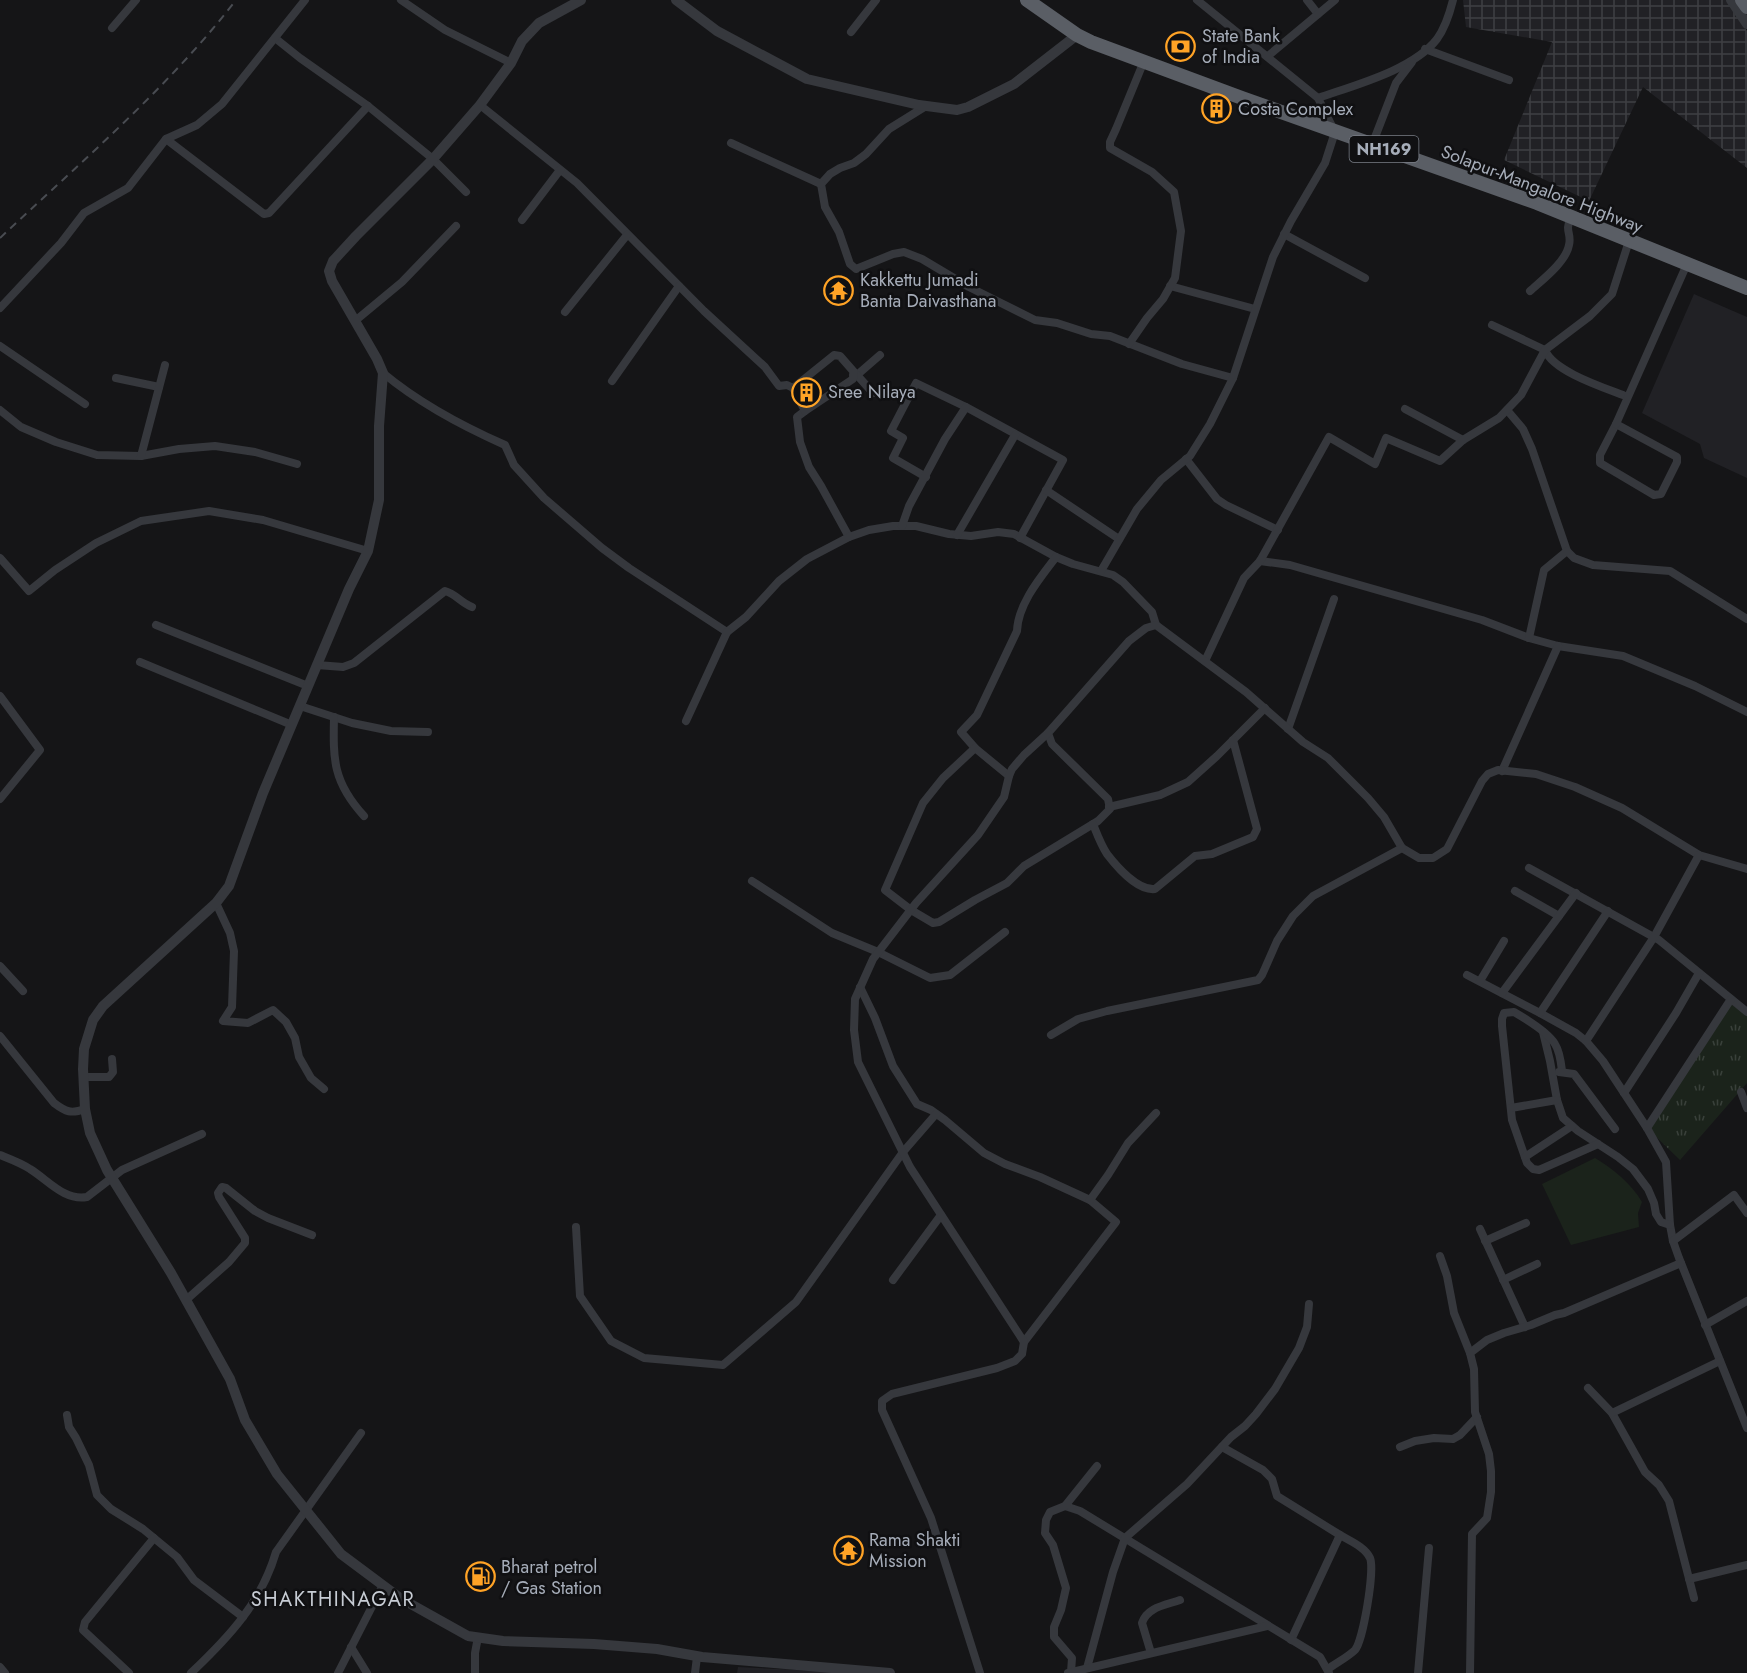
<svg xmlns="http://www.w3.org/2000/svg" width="1747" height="1673" viewBox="0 0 1747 1673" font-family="Jost,sans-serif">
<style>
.built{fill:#212125}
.industrial{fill:url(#industrial-grid)}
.grass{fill:url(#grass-tufts)}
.green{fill:#1b231b}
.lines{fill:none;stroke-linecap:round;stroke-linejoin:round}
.minor{stroke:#36383d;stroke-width:8}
.tertiary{stroke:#36383d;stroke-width:10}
.trunk{stroke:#5a5e65;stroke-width:14}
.rail{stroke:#494c52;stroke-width:2;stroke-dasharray:8 6;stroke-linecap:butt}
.labels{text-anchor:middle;stroke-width:5;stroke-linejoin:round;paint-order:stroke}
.shield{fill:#101012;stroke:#797e87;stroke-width:1.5}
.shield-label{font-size:16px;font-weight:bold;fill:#a6adb9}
.poi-label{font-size:18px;fill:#a6adb9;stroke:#101012;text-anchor:start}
.street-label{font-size:18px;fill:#a6adb9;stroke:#101012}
.neighbourhood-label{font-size:20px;letter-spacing:1.5px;fill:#c7ccd4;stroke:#101012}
</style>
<defs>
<pattern id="industrial-grid" width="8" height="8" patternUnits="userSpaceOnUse" patternTransform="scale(1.5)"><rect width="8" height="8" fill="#212125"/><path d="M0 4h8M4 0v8" fill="none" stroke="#3e3f43"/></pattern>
<pattern id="grass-tufts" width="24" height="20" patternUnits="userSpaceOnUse" patternTransform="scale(1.5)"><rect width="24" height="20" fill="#1b231b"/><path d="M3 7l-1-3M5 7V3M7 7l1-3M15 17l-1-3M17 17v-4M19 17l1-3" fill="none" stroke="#39403a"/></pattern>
</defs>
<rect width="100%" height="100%" fill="#151517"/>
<g class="built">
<path d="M1694,294L1747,317V478L1704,458L1700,444L1642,413Z"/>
<path d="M738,1667L857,1673H737Z"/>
</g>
<path class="industrial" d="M1463,0H1727L1747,31V168L1643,87L1589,201L1504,160L1552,42L1466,27Z"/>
<path class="grass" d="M1731,1004L1747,1016V1083L1680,1160L1647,1128Z"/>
<path class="green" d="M1595,1158C1613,1169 1631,1183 1642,1202L1638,1213L1639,1227L1571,1245L1542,1184Z"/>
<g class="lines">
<g class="minor">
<path d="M401,0L445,30L511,63"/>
<path d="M1307,0L1318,14"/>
<path d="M112,28L136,0"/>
<path d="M851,32L876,0"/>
<path d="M275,38L300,58L368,106L433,159L466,192"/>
<path d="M1425,49L1509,80"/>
<path d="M1268,56L1335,0"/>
<path d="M1318,98C1355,85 1413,70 1437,39C1445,28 1450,12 1453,0"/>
<path d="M480,105L577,183L704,311L765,367L779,386L787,385L793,388L805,411L797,417L800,442L809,467L821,486L849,537"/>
<path d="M926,106L889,129L866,154L854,163L840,168L830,174L821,184L825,207L839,232L850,264L856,269L893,254L904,252L922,259L969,287L1035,320L1057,323L1091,334L1110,336L1182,364L1233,378"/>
<path d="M166,139L264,214L269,213L368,106"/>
<path d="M731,143L821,184"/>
<path d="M1372,145L1396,83L1412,62"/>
<path d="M522,220L560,170"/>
<path d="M1284,234L1365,278"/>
<path d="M1170,286L1255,309"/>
<path d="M1530,291C1542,280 1566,262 1569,245C1572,233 1564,232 1571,217"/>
<path d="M0,308L61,243L84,213L128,188L166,139L197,125L222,104L305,0"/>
<path d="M565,312L627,235"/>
<path d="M355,321L402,282L456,226"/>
<path d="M1492,325L1545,350C1553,371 1602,387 1623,395"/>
<path d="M1129,344L1147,318L1163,299L1175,278L1181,231L1174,192L1152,172L1110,148V142L1116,129L1144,61"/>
<path d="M0,346L85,404"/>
<path d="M383,373C419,403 462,426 505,445L514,465L544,498L602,548L629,568L727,632L746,617L779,581L807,559L849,537L869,530L893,526H916L949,534L971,536L998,532L1014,534L1056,557L1073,564L1113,575L1123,582L1152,612L1156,625"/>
<path d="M853,375H857L880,355"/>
<path d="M857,375L873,393"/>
<path d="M116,378L159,387"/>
<path d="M612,381L679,286"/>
<path d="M793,388L834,355L840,356L854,372L853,379L805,411"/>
<path d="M1405,409L1463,440"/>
<path d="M0,410L21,427L56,442L97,455L141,456L179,449L215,446L255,452L297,464"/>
<path d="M1507,410L1523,429L1532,449L1567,551L1574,558L1593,565L1670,571L1747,619"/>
<path d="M1616,424L1677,457V462L1661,494L1654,495L1600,463V455Z"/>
<path d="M1616,424L1687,264"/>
<path d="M141,456L165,365"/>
<path d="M1186,459L1217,499L1226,505L1278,530"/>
<path d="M926,477L893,458L903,438L891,431L916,383L966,407L1063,460L1020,538"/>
<path d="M1046,490L1119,539"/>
<path d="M902,526L909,506L945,439L966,407"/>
<path d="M957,535L1015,435"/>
<path d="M0,558L29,591L55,570L96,543L141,521L209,511L263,520L368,551"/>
<path d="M1260,561L1290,565L1482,620L1529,638L1558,646L1623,656L1695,686L1747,712"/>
<path d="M1101,571L1137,509L1161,480L1190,456L1210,424L1233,378L1273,257L1291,221L1325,163L1335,132L1318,98L1197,0"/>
<path d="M156,625L308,686"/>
<path d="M1529,638L1544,570L1567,551"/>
<path d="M1205,661L1244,578L1260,561L1329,437L1375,464L1386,438L1440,461L1463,440L1499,418L1521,395L1545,350L1590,316L1612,294L1629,241"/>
<path d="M140,662L292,725"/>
<path d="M317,665L343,667L354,663L445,591C456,594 460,602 472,607"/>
<path d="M0,696L40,750L0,799"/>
<path d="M300,706L352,723L391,731L428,732"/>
<path d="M334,717C333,760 333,782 364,816"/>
<path d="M686,721L727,632"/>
<path d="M1288,729L1334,599"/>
<path d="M975,748L961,732L977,715L1017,631C1018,604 1040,578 1056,557"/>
<path d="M1502,771L1558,646"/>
<path d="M1009,776L975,748L943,778L923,803L885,890L911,910L933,923L939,922L975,900L1007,883L1024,866L1098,821L1110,809L1108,799L1052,744L1048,733L1129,641L1146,628L1156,625L1246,692L1303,742L1328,758L1368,798L1384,817L1402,848L1419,858H1433L1447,849L1482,781L1488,774L1498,770L1536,774L1575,787L1622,808L1699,855L1747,869"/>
<path d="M1109,807L1160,795L1188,782L1217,756L1265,708"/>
<path d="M1093,824C1097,834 1101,845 1107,854C1117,867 1138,891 1155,889L1195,856L1212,854L1253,837L1257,829L1233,740"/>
<path d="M1529,868L1659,940L1747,1012"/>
<path d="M752,881L832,933L878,952L930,978L950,975L1005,932"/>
<path d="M1515,891L1559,916"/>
<path d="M216,903L230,933L234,951L232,1007L223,1021L248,1023L273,1010L286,1022L295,1038L299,1057L311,1078L324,1089"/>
<path d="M0,966L23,991"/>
<path d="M1467,975L1540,1013L1576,1033L1586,1041L1603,1061L1647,1128L1666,1162L1670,1225L1673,1241L1679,1258L1747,1428"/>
<path d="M1480,981L1504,941"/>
<path d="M860,987L875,1018L893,1066L917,1104L931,1110L945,1120L984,1153L1005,1164L1040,1177L1090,1200L1116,1222L1024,1342"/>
<path d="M1502,993L1576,893"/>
<path d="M1540,1013L1608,911"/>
<path d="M1543,1032L1550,1061L1557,1100L1563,1118L1578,1131L1618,1157L1633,1169L1648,1189L1654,1203L1656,1214L1661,1222L1670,1225"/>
<path d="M1051,1035L1078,1019L1107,1011L1258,980L1262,975L1277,941L1293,916L1313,896L1402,848"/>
<path d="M0,1036L54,1103C66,1112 71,1114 85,1109"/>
<path d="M1586,1041L1654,937L1699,855"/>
<path d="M1562,1071C1561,1062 1560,1052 1555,1044C1548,1032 1526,1019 1514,1012L1504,1013L1502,1019V1026L1512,1120L1527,1163L1533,1169L1539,1170L1598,1144"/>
<path d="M1559,1072L1574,1074L1615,1129"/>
<path d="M84,1077H109L113,1072L112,1059"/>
<path d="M1741,1092L1747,1108"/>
<path d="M1624,1093L1676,1013L1699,973"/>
<path d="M1511,1108L1557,1100"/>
<path d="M1647,1128L1731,999"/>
<path d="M0,1155C10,1159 21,1163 30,1169C48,1180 64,1201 87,1197L122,1170L202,1134"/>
<path d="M1525,1157L1572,1126"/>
<path d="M1090,1200L1108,1175L1128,1143L1156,1113"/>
<path d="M576,1227L580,1296L611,1341L644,1358L723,1365L796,1302L903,1152L936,1114"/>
<path d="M1480,1229L1525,1327"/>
<path d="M1485,1241L1526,1223"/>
<path d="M1673,1241L1734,1195L1747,1213"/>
<path d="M1440,1256L1447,1276L1454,1313L1470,1353"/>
<path d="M893,1280L941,1215"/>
<path d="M1503,1280L1537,1264"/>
<path d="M186,1300L229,1262L245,1243V1238L219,1197L218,1193L222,1187L226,1188L255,1211L268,1218L312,1235"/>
<path d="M1705,1325L1747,1301"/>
<path d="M1588,1388L1612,1413L1645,1472L1659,1485L1669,1501L1694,1598"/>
<path d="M1612,1413L1720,1361"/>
<path d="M67,1415L69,1427L76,1438L89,1465L97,1495L111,1509L143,1529L177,1557L194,1580L243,1617"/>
<path d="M1222,1447L1263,1470L1272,1479L1277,1496L1340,1535L1291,1640"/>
<path d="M1400,1447L1415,1441L1434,1438L1453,1439L1460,1435L1477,1417"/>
<path d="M1065,1506L1080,1511L1320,1657L1329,1673"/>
<path d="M1689,1579L1747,1565"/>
<path d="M351,1647L367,1673"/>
<path d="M1151,1653L1142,1623C1147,1607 1166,1605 1180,1600"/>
<path d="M0,1667L5,1673"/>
<path d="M1087,1668L1113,1572L1125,1538L1187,1484L1231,1437L1245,1426L1256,1414L1275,1389L1299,1348L1307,1327L1309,1304"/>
<path d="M1328,1669C1336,1663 1348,1657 1355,1650C1363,1641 1375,1570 1370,1558C1365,1547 1350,1541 1340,1535"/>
<path d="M1071,1672L1072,1658L1054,1637V1627L1061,1610L1066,1588L1053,1545L1045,1533L1046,1520L1050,1512L1065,1506L1097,1466"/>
<path d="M129,1673L83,1630L85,1622L154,1538"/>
<path d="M191,1673C229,1637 261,1603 276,1552L361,1433"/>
<path d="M338,1673L383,1585"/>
<path d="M475,1673V1653L478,1637"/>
<path d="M695,1673L697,1657"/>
<path d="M980,1673L931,1518L882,1410V1401L892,1394L997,1368L1015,1361L1022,1354L1024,1342L910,1167L858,1062L854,1030L855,999L873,959L916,903L978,835L1004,797L1009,776L1012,769L1024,755L1048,733"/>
<path d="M1068,1673L1267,1626"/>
<path d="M1418,1673L1429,1548"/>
<path d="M1470,1673L1472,1534L1487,1518L1491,1492V1471L1489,1454L1475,1412L1474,1369L1470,1353L1487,1340L1504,1333L1531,1325L1555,1315L1564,1313L1681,1263"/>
</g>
<g class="tertiary">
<path d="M581,0L539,23L522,41L511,63L480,105L433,159L356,236L333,261L329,271L332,281L377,359L383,373L379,426V500L368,551L349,589L263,793L229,886L216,903L103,1006L93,1020L84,1049L83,1069L85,1109L90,1133L107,1170L171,1273L230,1379L245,1420L277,1474L341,1554L400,1598L468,1636L503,1641L594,1644L657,1649L702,1657L890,1673"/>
<path d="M676,0L717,31L807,79L919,105L957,110L968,107L1014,84L1077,35"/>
<path d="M1731,0L1747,24"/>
</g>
<g class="trunk">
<path d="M1027,0L1077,35L1091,42L1242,98L1537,203L1747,288"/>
<path d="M1742,0L1747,7"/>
</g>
<path class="rail" d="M0,238C81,162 168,88 236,0"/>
</g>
<defs>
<symbol id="bank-ring" viewBox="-11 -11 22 22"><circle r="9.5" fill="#101012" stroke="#ffa326" stroke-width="1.5"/><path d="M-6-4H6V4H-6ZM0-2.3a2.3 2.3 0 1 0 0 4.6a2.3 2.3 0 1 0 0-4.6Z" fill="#ffa326"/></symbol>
<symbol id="building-ring" viewBox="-11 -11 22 22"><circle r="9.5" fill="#101012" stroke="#ffa326" stroke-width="1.5"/><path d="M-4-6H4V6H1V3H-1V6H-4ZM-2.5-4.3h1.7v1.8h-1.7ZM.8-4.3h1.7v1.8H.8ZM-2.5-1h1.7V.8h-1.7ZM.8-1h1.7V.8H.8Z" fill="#ffa326"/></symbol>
<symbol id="temple-ring" viewBox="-11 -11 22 22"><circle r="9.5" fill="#101012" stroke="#ffa326" stroke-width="1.5"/><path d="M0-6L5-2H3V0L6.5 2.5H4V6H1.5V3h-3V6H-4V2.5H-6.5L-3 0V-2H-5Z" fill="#ffa326"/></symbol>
<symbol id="fuel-ring" viewBox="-11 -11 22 22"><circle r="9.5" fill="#101012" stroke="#ffa326" stroke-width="1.5"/><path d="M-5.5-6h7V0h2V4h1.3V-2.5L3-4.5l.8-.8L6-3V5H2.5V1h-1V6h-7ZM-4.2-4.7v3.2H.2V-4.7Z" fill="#ffa326"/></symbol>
</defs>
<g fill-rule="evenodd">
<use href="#bank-ring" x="1164" y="30" width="33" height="33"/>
<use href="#building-ring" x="1200" y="92" width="33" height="33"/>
<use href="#temple-ring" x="822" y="274" width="33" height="33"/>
<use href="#building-ring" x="790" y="376" width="33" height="33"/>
<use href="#temple-ring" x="832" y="1534" width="33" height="33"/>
<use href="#fuel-ring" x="464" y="1560" width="33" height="33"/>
</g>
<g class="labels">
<rect class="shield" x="1349.5" y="136" width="69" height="26" rx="4.5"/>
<g class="shield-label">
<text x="1384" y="155">NH169</text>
</g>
<g class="poi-label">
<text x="1202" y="42">State Bank<tspan x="1202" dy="21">of India</tspan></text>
<text x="1238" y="115">Costa Complex</text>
<text x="860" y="286">Kakkettu Jumadi<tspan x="860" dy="21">Banta Daivasthana</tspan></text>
<text x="828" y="398">Sree Nilaya</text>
<text x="869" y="1546">Rama Shakti<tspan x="869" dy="21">Mission</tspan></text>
<text x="501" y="1573">Bharat petrol<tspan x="501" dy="21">/ Gas Station</tspan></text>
</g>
<g class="street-label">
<text transform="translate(1542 189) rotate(21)" y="6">Solapur-Mangalore Highway</text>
</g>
<g class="neighbourhood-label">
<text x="333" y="1606">SHAKTHINAGAR</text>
</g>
</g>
</svg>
